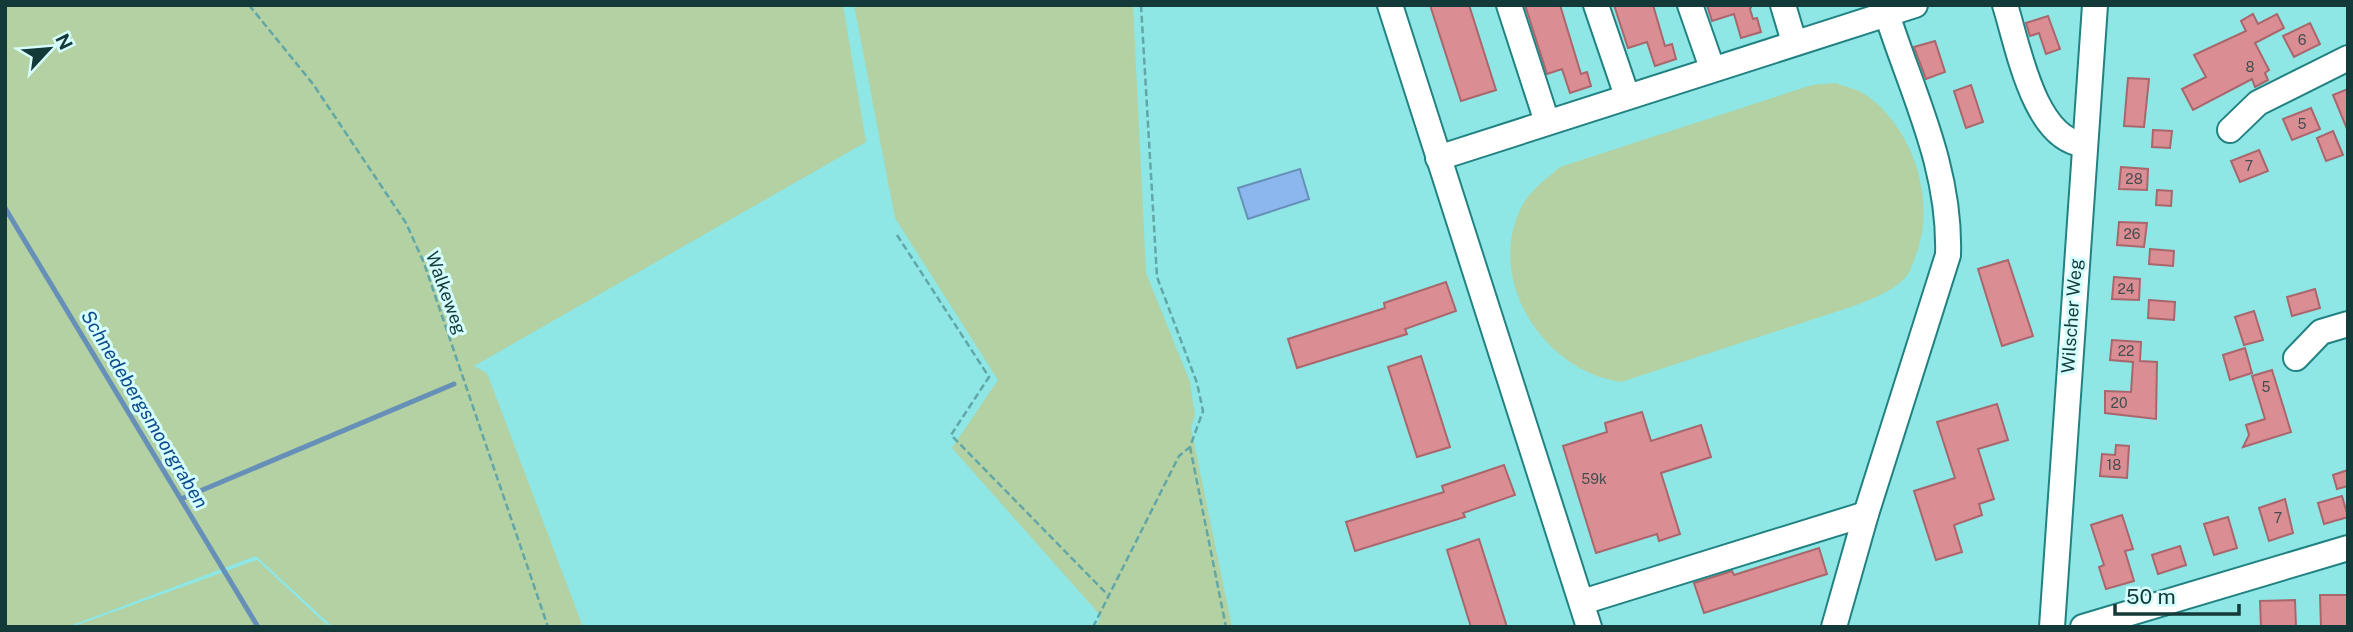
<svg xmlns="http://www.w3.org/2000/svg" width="2353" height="632" viewBox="0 0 2353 632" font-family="'Public Sans',sans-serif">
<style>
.green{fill:#b3d1a3}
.water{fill:#8bb6ee;stroke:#6790b8;stroke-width:2}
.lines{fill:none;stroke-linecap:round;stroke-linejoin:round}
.stream{stroke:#6790b8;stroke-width:5}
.building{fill:#da8d92;stroke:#a9676d;stroke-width:2}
.minor-casing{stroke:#228282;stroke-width:28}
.path{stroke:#61a7a6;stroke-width:2.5;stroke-dasharray:7 3.5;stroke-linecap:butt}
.minor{stroke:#fff;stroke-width:24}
.labels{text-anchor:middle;stroke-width:6;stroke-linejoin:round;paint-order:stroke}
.number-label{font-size:14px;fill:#454e4f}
.street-label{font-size:18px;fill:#133939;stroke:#d5fefd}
.water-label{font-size:19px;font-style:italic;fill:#0e4a8b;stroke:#d5fefd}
</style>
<rect width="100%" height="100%" fill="#8ee6e5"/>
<g class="green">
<path d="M5,5H843L866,142L474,366L487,373L583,627H333L256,556L67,627H5Z"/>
<path d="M854,5H1133L1146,273L1190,382L1195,415L1191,428L1232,627H1096L1101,616L952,448L998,380L895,218Z"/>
<path d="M1836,83C1845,87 1858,89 1866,95C1912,127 1935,197 1918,249C1914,259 1911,272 1904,279C1891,292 1873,298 1857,305L1621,382C1546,372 1486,283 1520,210C1528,192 1546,179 1560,167L1812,85Z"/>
<path d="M257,560L329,627H72Z"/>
</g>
<path class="water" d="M1300,169L1309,199L1248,219L1238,188Z"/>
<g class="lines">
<g class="stream">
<path d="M5,208L258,627"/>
<path d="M181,499L454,384"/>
</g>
</g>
<g class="building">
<path d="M1430,5H1469L1496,90L1461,101Z"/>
<path d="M1525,5H1560L1581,74L1587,72L1591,86L1570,93L1562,69L1547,74Z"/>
<path d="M1614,5H1653L1665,46L1672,44L1676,59L1655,66L1647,42L1628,48Z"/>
<path d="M1707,5H1752L1750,9L1753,19L1757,18L1761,32L1741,38L1734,14L1712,21Z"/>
<path d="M2253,14L2258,24L2277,14L2284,28L2255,43L2269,70L2265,73L2268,80L2255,87L2252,79L2193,110L2182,89L2206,77L2194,55L2246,31L2241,21Z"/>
<path d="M2048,16L2060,49L2046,54L2039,33L2030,36L2026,23Z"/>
<path d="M2310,23L2320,44L2294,57L2283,36Z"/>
<path d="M1935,41L1945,72L1926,79L1914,47Z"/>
<path d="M2128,78L2149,79L2144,127L2124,126Z"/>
<path d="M1971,85L1983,122L1966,128L1954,91Z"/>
<path d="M2348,89V129H2347L2333,95Z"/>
<path d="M2311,108L2320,129L2292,140L2283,119Z"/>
<path d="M2153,130L2172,131L2170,148L2152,147Z"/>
<path d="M2333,131L2343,155L2326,161L2317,138Z"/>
<path d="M2259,150L2268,171L2240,182L2231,161Z"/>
<path d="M2121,167L2148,169L2147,190L2119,189Z"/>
<path d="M2157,190L2172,191L2171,206L2156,205Z"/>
<path d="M2119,222L2147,223L2144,247L2117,245Z"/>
<path d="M2150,249L2174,251L2173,266L2149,264Z"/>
<path d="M2008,260L2033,336L2002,346L1978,269Z"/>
<path d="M2114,277L2140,279L2139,300L2112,299Z"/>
<path d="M1446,282L1456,311L1405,329L1407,334L1297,368L1288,339L1385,308L1384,303Z"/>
<path d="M2315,289L2320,308L2292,316L2287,297Z"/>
<path d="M2149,300L2175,302L2174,320L2148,318Z"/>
<path d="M2254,311L2263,340L2244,345L2235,317Z"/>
<path d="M2112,340L2141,342L2140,361L2157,362L2156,419L2105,413V391L2131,392L2133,362L2110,360Z"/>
<path d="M2245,348L2252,373L2230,380L2223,355Z"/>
<path d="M1421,356L1450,447L1417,457L1388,367Z"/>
<path d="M2272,370L2291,432L2243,447L2249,435L2246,425L2265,419L2252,376Z"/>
<path d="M1997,404L2008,440L1978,449L1994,499L1979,504L1982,515L1954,525L1962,552L1936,560L1914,491L1955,478L1937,422Z"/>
<path d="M1642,412L1651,441L1701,425L1711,457L1661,473L1680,534L1659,541L1657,534L1596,553L1563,446L1607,432L1605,423Z"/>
<path d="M2116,445L2129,446L2127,478L2100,476L2102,454L2115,455Z"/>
<path d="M1504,465L1515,495L1463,513L1465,517L1355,551L1346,522L1444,492L1442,486Z"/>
<path d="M2348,470V486L2337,489L2333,475Z"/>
<path d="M2342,496L2348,517L2324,524L2318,503Z"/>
<path d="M2285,499L2293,533L2269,541L2259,508Z"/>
<path d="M2122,515L2133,549L2125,551L2134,581L2106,589L2099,567L2104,565L2091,525Z"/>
<path d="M2228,517L2237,548L2214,555L2204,524Z"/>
<path d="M1479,539L1507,627H1471L1447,550Z"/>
<path d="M2180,546L2186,565L2158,574L2152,555Z"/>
<path d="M1819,548L1827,574L1704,613L1694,583L1732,571L1734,575Z"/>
<path d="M2320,595H2348V626L2321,627Z"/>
<path d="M2295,600L2296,627H2261L2260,601Z"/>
</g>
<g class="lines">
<defs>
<g id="minor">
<path d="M1390,5L1589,627"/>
<path d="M1509,5L1547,122"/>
<path d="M1596,5L1627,96"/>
<path d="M1690,5L1712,68"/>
<path d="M1783,5L1794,42"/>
<path d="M2005,5C2018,46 2034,139 2083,144"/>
<path d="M2230,130L2258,103L2348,58"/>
<path d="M1438,158L1915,5"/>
<path d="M2296,358L2321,332L2348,324"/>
<path d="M1592,599L1866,514"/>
<path d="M1834,627L1866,514L1948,255C1951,165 1910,89 1884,5"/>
<path d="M2052,627L2095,5"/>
<path d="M2083,627L2348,548"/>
</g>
</defs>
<use href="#minor" class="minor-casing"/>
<g class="path">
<path d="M249,5L313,84L406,223L424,263L548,627"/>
<path d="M897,235L989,377L951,435L1108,595"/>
<path d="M1190,447L1226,627"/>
<path d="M1093,627L1179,456L1190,447L1203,411L1197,383L1157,277L1141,5"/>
</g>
<use href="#minor" class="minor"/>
</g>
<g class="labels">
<g class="number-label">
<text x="2302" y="45">6</text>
<text x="2250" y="72">8</text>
<text x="2302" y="129">5</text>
<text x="2249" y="171">7</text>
<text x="2134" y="184">28</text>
<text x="2132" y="239">26</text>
<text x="2126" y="294">24</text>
<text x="2126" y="356">22</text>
<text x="2266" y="392">5</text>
<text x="2119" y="408">20</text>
<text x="2114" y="470">18</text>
<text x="1594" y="484">59k</text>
<text x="2278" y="523">7</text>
</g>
<g class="street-label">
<text transform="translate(446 293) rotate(70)" y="6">Walkeweg</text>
<text transform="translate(2072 316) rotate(-86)" y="6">Wilscher Weg</text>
</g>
<g class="water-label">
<text transform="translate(145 409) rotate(59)" y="7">Schnedebergsmoorgraben</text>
</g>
</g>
<rect width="2353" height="632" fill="none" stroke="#133939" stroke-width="14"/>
<g transform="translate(49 49) rotate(64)" stroke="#d5fefd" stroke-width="5" paint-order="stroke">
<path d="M0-5L12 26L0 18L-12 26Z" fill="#133939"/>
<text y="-10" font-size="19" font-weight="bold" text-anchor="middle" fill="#133939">N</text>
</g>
<path d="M2115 604v10h124v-10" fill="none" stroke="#133939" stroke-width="3.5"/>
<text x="2126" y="604" font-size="21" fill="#133939" stroke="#d5fefd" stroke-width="5" paint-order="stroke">50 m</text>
</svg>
